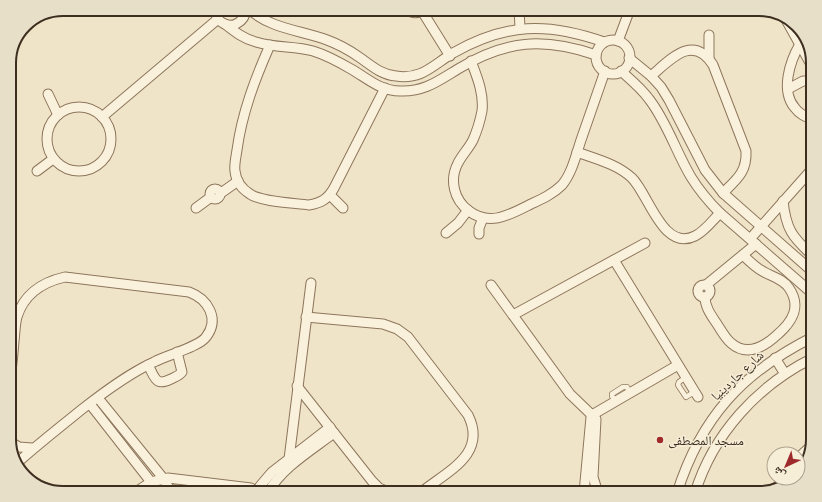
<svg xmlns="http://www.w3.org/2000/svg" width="822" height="502" viewBox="0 0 822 502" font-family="'PT Serif','Noto Naskh Arabic',serif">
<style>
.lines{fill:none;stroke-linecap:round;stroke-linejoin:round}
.service-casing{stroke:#8d765c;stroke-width:6}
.minor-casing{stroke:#8d765c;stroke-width:11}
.service{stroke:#faf1dc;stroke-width:4.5}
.minor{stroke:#faf1dc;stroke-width:9}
.poi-dot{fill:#9e2a2b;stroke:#f7eed8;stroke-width:1.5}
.labels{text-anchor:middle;stroke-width:3;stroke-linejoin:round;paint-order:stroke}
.street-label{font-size:13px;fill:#3d2e20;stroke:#f7eed8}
.poi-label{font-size:13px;fill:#3d2e20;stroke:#f7eed8;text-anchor:start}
.rim{fill:none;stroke:#3d2e20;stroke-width:2}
</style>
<rect width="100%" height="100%" fill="#f0e4c8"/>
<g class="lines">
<defs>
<g id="service">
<path d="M686,377L679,382L678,385L686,397L694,392"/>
<path d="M615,401L612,396V394L623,387H627L630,393"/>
</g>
<g id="minor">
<path d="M214,9C216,13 216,18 220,21C231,31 245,22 246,9"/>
<path d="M249,9C271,29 300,30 327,40C338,44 349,50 359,57C371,65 381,75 396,76C422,80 433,65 453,53C506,23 547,22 604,42"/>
<path d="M407,9C412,14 419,14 423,9"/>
<path d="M519,9L520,28"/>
<path d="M422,11L450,56"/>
<path d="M784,16L813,68"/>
<path d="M225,24C235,32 244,39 256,42C275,48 294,46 313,51C326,55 339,62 351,69C367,78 380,91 400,91C424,92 438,81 458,69C506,40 543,37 596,55"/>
<circle cx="613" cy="57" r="17"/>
<path d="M618,41L630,9"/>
<path d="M800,44C790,61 780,91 795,108C799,114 806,117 813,120"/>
<path d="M270,45C255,79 242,113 237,150C236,157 234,165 235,171C236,181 242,189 250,194C261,202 295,203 309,205C321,203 328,199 334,188L385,88"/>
<path d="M629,58L651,76L661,87L669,100L705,170L723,193L813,272"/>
<path d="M709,58V35"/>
<path d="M471,61C477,77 484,93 482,111C480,121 477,131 473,140C469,148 462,155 458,163C449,180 454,200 469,211C490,227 511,214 531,204C542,199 553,194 562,185C572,173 576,155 581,140C589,117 597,94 605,71"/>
<path d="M621,71C631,80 641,88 649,99C667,122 676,152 691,177C699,190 709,202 720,213L813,294"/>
<path d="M651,76C670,60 693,33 713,65L746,151C747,172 737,179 723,193"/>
<path d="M788,89L803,81H813"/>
<path d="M48,94L58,115"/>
<circle cx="79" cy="139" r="32"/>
<path d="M102,117L218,19"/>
<path d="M577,152C596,159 617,164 632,178C649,195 663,252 695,236C705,231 712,221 720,213"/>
<path d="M37,171L53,159"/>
<circle cx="215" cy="194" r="5"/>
<path d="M221,193L238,181"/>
<path d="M330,195L343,208"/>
<path d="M783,201C786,229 792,237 813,256"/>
<path d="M196,208L211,197"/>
<path d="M446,233L458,223L468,210"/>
<path d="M479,234V228L483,218"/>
<path d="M750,239L813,168"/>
<path d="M614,260L698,397"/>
<path d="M491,285L570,394L596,419L593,477L598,493"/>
<path d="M706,285L756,244"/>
<circle cx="704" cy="291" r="6"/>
<path d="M705,297C705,307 711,315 717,324C721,330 725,338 731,343C747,357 764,347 777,335C792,322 802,307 789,288C783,279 773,277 764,272C756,268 749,261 743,255"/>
<path d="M513,315L645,243"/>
<path d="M306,317L383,324L397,329L408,337L468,415C487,453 450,470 424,490L417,493"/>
<path d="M775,358L785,374"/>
<path d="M148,365C155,377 155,387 171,379C175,377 179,376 182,372L177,352"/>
<path d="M297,386L372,481L379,488L391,493"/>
<path d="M9,388C11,372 13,357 14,341C15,333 15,324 17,317C24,294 43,282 65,277L189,292C208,299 220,319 206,337C199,347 167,355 154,362C128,374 104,392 81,410C59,428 37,445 16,464"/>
<path d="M98,398L163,478L170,490"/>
<path d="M90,404L151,482L158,492"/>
<path d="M9,441L19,447L32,448"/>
<path d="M798,458L811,446"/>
<path d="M289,459L311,283"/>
<path d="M260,486L272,472L330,427"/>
<path d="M776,489L783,478"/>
<path d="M165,490H174L194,493"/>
<path d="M593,490L621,493"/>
<path d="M134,493L151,482L168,478L251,488"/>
<path d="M268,493C281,468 312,450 334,433"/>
<path d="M584,493L591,417L592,415L678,365"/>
<path d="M677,493C701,417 743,372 813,337"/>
<path d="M695,493C713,434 758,385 813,358"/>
</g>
</defs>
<use href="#service" class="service-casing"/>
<use href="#minor" class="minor-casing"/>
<use href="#service" class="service"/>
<use href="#minor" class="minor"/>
</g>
<circle class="poi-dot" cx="660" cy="440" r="4"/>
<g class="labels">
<g class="street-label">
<text transform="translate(737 375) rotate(-43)" y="5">شارع جاردينيا</text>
</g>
<g class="poi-label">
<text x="668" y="445">مسجد المصطفى</text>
</g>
</g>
<path d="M0 0H822V502H0ZM63 16H759A47 47 0 0 1 806 63V439A47 47 0 0 1 759 486H63A47 47 0 0 1 16 439V63A47 47 0 0 1 63 16Z" fill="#e8dfc9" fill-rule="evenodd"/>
<path class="rim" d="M63 16H759A47 47 0 0 1 806 63V439A47 47 0 0 1 759 486H63A47 47 0 0 1 16 439V63A47 47 0 0 1 63 16Z"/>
<g transform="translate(786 466) rotate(224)"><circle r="19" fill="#f7eed8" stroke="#ada18e"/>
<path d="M0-3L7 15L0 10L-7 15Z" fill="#9e2a2b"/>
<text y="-6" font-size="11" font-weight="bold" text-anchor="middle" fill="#3d2e20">ش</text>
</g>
</svg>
